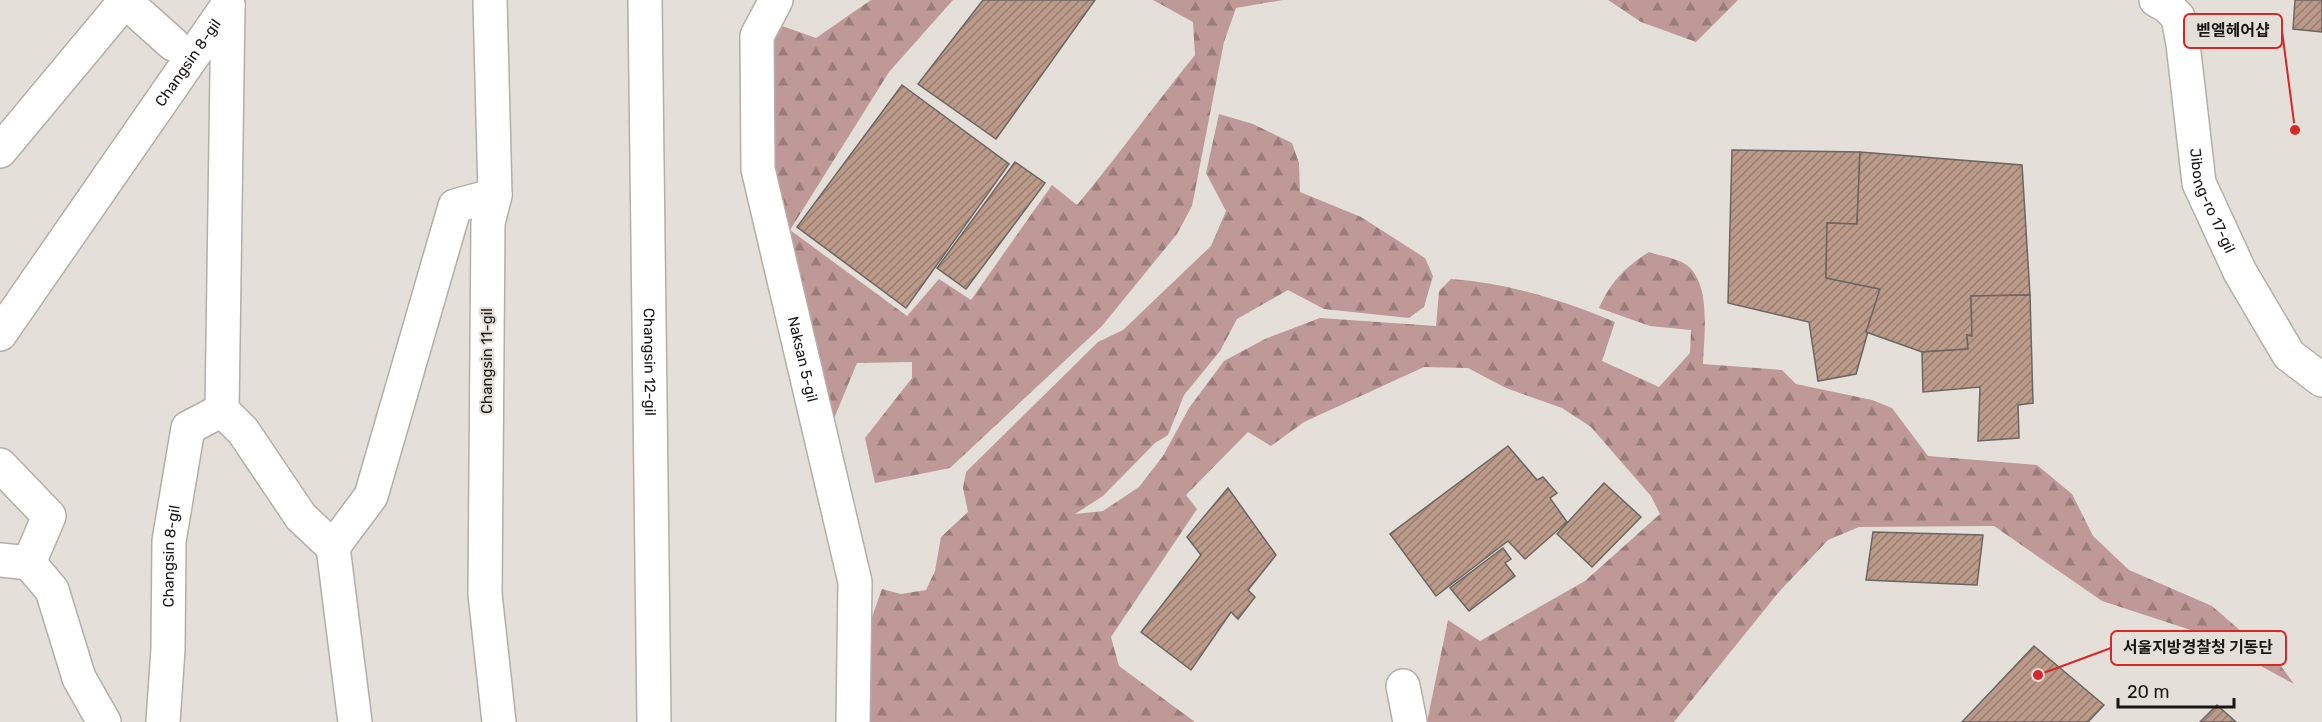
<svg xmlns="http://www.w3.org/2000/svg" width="2322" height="722" viewBox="0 0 2322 722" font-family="Rubik,'Noto Sans KR',sans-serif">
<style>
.forest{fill:url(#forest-firs)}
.building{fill:url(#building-hatch);stroke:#6c6561;stroke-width:1.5}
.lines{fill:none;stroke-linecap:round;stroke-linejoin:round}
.minor-casing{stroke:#b3aea7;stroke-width:36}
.minor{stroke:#fff;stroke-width:33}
.labels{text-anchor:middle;stroke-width:4.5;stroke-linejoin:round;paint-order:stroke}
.street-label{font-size:15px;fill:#191715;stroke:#e4dfd8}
.leader{fill:none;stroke:#d62828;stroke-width:2}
.callout-dot{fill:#d62828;stroke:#e4dfd8;stroke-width:2}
.callout{fill:#e4dfd8;stroke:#d62828;stroke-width:2}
.callout-label{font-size:16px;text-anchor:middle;font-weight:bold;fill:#191715}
</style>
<defs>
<pattern id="forest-firs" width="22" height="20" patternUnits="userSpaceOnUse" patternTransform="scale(1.5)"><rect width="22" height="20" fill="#bf9997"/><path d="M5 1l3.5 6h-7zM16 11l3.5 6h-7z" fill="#9a7c7a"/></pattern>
<pattern id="building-hatch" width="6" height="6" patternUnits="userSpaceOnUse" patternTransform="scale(1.5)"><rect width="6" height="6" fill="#bb9a8a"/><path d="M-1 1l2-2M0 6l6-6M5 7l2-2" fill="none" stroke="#977d70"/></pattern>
</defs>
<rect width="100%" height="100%" fill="#e4dfd8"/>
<g class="forest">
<path d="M871,0H953L889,72L790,230L907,316L939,279L971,300L1052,185L1077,205C1118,156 1155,104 1195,55L1193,22L1153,0H1283L1236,8L1224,42L1192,206L1177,234L1102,326L950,468L875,483L865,438L912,378V362L857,363L833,421L805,429L799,418L767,259V50L782,26L816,38Z"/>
<path d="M1608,0H1738L1696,42L1641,22Z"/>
<path d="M1219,114L1253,124L1292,143L1299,163L1300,192L1361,217L1425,258L1433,276L1424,307L1409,318L1324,309L1288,290L1237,319L1220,351L1184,395L1168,435L1155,443L1103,496L1075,514L1103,511L1139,487L1163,456L1189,408L1224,361L1265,339L1320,318L1436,326L1439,291L1451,279C1508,283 1563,300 1615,322L1602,361L1659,387L1690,353L1691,330L1650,326L1599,308C1611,282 1625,267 1649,252C1660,256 1676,258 1685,264C1712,281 1704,337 1703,364L1782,370L1796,384L1872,400L1892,408L1928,456L2037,465L2072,494L2093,536L2129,570L2212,606L2281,666L2294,684L2200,633L2102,601L1994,526L1859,527L1828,540L1778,593L1674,722H1427L1448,620L1480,641L1585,581L1660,514L1651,496L1591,427L1562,408L1506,388L1468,368L1424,367L1304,422L1271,446L1248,432L1186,495L1197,509L1111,637L1119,666L1195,722H864L872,617L882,589L901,594L926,590L935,571L941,537L968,512L963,488L966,472L1098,342L1123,330L1211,246L1226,211L1206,173Z"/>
</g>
<g class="building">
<path d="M983,0H1095L996,139L918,84Z"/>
<path d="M2295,0H2322V32L2293,29Z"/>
<path d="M902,85L1009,164L906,308L797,227Z"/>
<path d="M1732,150L1860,152L1857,224L1827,223L1826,278L1880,289L1856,374L1818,381L1809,322L1728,303Z"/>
<path d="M1860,152L2022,165L2030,295L1971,296L1972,336L1967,335L1968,349L1922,352L1866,332L1880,289L1826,278L1827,223L1857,224Z"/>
<path d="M1015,162L1045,183L966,289L937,268Z"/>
<path d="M2030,295L2033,403L2018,405L2019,438L1978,441L1980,387L1923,392L1922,352L1968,349L1967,335L1972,336L1971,296Z"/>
<path d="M1508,446L1537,480L1543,477L1557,493L1550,498L1567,522L1525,559L1508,541L1436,596L1390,534Z"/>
<path d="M1604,483L1641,517L1592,567L1557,534Z"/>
<path d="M1228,488L1276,555L1248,590L1255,597L1238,619L1231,612L1191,670L1141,632L1201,555L1187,537Z"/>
<path d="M1873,532L1983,535L1977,585L1866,580Z"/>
<path d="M1503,548L1511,559L1505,563L1515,576L1469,611L1450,588Z"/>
<path d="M2034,646L2104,705L2088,722H1962Z"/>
<path d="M2217,705L2236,722H2200Z"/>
</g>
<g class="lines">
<defs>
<g id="minor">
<path d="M490,0L495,195L488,223L485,594L499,722"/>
<path id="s1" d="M645,0L654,722"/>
<path id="s2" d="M776,0L757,36L758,169L855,582L853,722"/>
<path id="s3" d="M2156,0L2167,6L2178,17L2183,44L2199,183L2240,272L2289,355L2322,380"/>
<path d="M0,151L125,1L173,44"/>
<path id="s4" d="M0,334L228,5"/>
<path d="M222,410L228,5"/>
<path d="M0,465L49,516L29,563"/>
<path d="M333,547L355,722"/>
<path d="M0,560L29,563L52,590L79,678L104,722"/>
<path d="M1403,686L1410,722"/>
<path id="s5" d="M163,722L168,649L169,541L188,428L222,410L243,431L301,517L333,547L371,496L455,206L495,195"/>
</g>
</defs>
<use href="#minor" class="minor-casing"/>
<use href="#minor" class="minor"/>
</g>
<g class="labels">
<g class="street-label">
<text dy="5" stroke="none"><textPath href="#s4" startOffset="330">Changsin 8-gil</textPath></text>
<text dy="5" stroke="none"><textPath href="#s3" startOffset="216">Jibong-ro 17-gil</textPath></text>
<text dy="5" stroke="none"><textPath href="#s2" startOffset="369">Naksan 5-gil</textPath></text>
<text transform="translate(487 361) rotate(-90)" y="5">Changsin 11-gil</text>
<text dy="5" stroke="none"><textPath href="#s1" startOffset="362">Changsin 12-gil</textPath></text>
<text dy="5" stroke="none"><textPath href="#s5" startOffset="166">Changsin 8-gil</textPath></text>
</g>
</g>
<path class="leader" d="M2295 130L2282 31M2038 675L2111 648"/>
<g class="callout-dot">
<circle cx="2295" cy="130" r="6"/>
<circle cx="2038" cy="675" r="6"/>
</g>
<g class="callout">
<rect x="2184" y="14" width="98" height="34" rx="6"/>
<rect x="2111" y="631" width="175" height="34" rx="6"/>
</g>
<g class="callout-label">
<text x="2233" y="36">벧엘헤어샵</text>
<text x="2198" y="653">서울지방경찰청 기동단</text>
</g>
<path d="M2118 698v9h116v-9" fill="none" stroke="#191715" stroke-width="3"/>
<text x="2127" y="698" font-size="18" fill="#191715" stroke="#e4dfd8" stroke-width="4.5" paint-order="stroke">20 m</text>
</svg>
